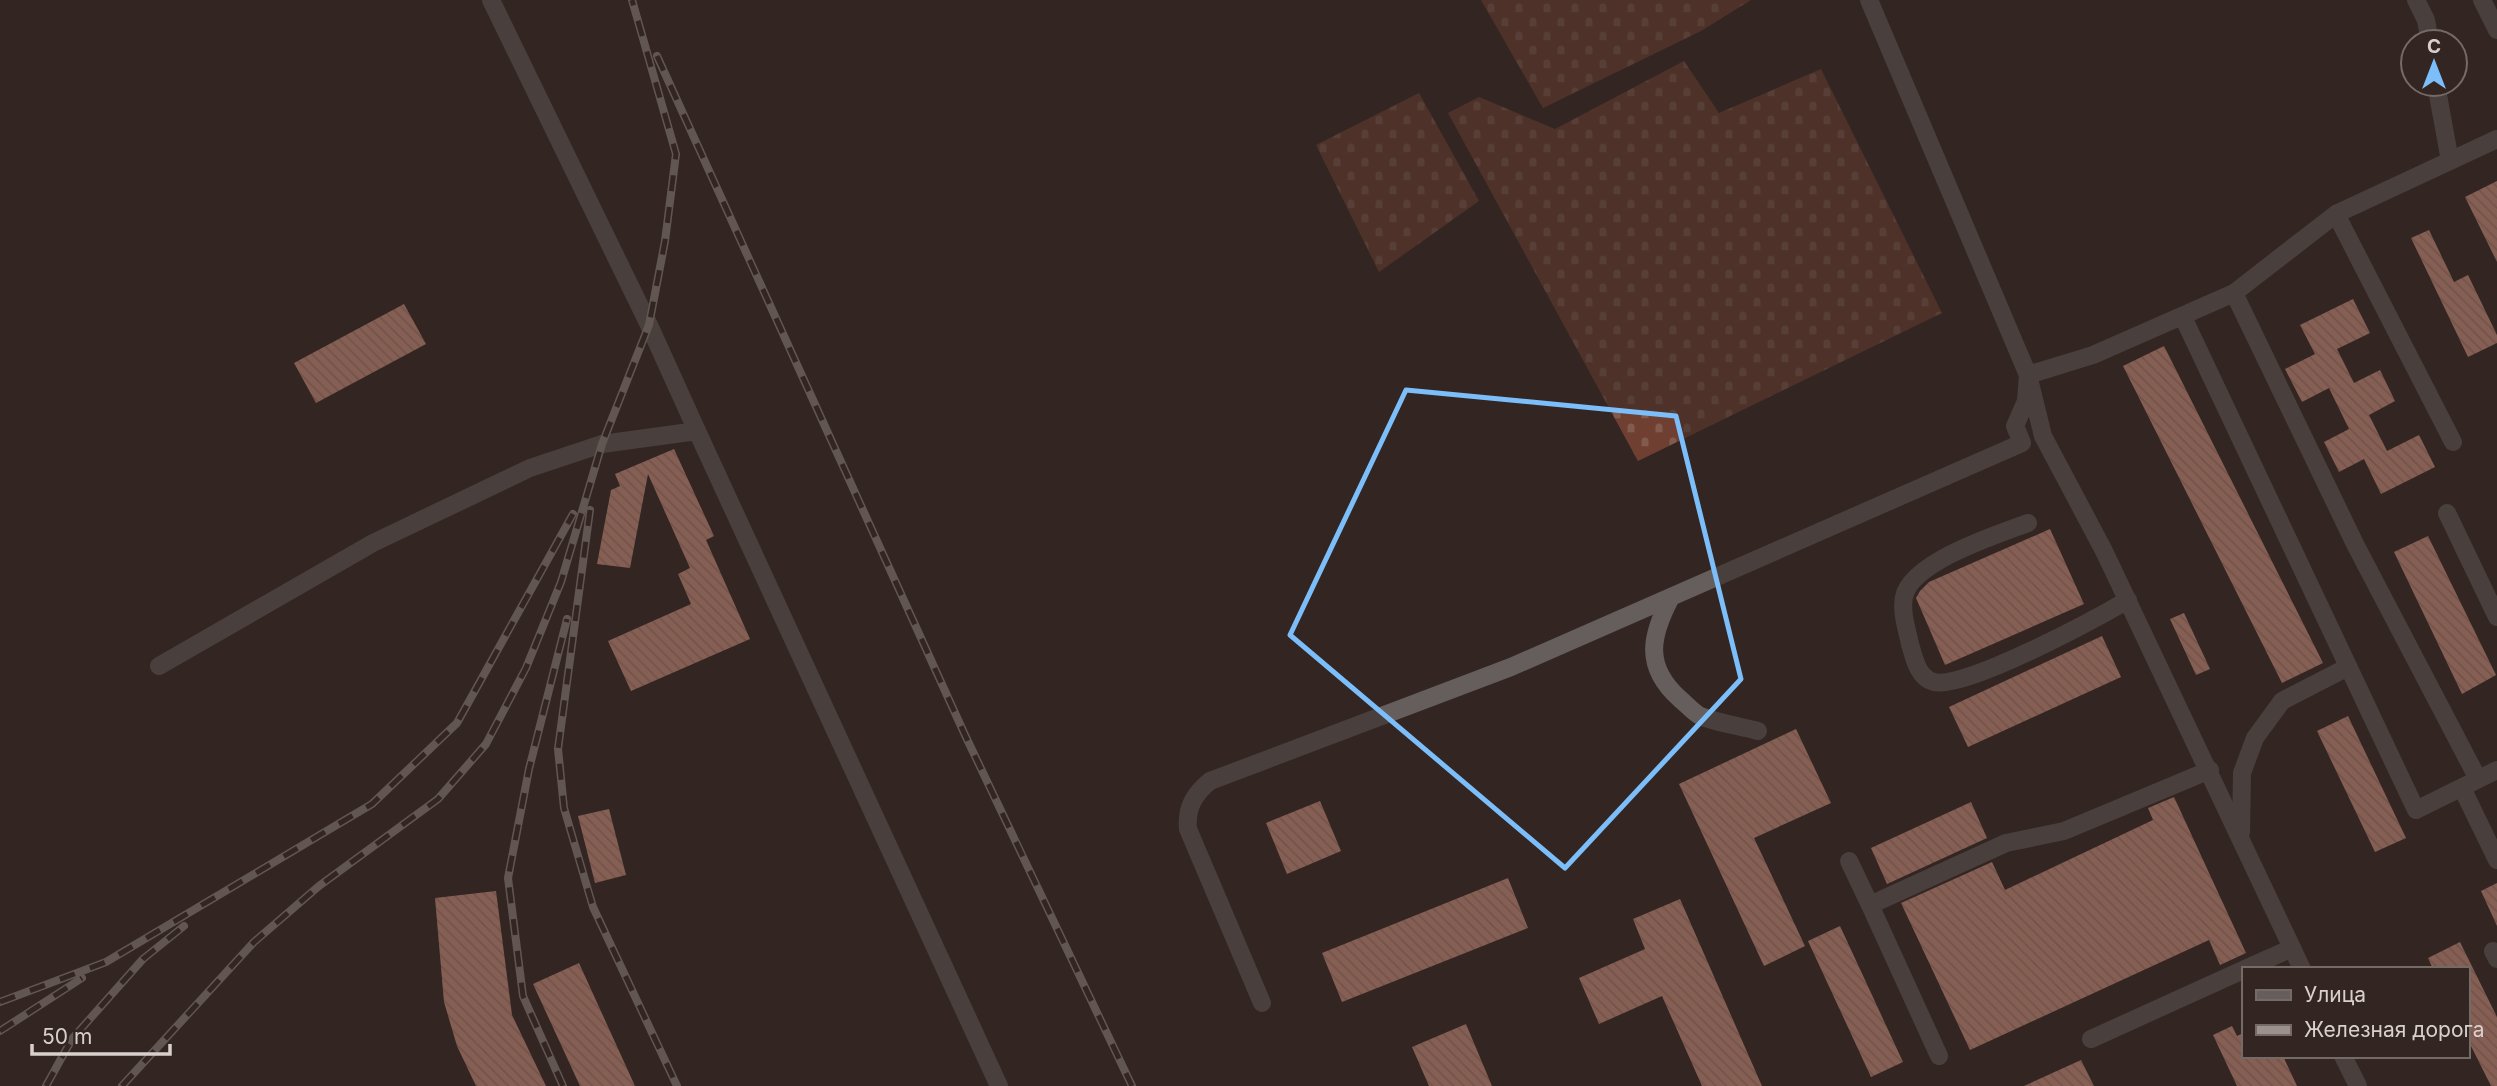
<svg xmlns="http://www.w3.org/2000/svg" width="2497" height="1086" viewBox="0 0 2497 1086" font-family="Inter,sans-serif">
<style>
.cemetery{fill:url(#cemetery-stones)}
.building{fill:url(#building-back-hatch)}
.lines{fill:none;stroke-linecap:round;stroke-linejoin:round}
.minor{stroke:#655e5c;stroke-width:18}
.rail-casing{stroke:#9c918e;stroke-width:8}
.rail{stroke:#332622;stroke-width:5;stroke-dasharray:16;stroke-linecap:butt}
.marked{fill:none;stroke:#7cbef9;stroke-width:5;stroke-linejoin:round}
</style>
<defs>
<pattern id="cemetery-stones" width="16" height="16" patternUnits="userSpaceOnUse" patternTransform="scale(1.75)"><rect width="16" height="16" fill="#6f4032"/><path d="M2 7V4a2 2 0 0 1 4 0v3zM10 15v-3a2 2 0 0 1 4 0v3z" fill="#835b4e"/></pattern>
<pattern id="building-back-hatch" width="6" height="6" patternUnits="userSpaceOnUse" patternTransform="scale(1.75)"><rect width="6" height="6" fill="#eba490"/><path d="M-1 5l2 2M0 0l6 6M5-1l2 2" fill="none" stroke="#c08a7c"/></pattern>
</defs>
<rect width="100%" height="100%" fill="#332622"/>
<g class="cemetery">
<path d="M1481,0H1751L1701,31L1543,108Z"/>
<path d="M1684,61L1719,113L1821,69L1942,313L1638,461L1448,113L1479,97L1555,129Z"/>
<path d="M1419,93L1479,201L1379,272L1316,145Z"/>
</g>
<g class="building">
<path d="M2497,181V262L2465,197Z"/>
<path d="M2429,230L2454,282L2468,275L2497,335V343L2468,357L2411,238Z"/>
<path d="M2353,299L2370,333L2337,349L2354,383L2380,370L2395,401L2369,415L2387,451L2419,435L2435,467L2381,494L2364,459L2339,472L2324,442L2349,429L2329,388L2302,402L2285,369L2315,354L2300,325Z"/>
<path d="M404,304L426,344L316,403L294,363Z"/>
<path d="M2164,346L2323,663L2282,683L2123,366Z"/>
<path d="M674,449L714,536L706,540L750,639L631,691L608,641L691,604L678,574L690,568L648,474L630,568L597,564L611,490L620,486L615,474Z"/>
<path d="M2050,529L2084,604L1945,665L1916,598L1920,591L1929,582Z"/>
<path d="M2428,536L2496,675L2462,694L2394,552Z"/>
<path d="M2184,613L2210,669L2196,675L2170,619Z"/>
<path d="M2102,636L2121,677L1968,747L1949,707Z"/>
<path d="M2348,716L2406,838L2375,852L2317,731Z"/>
<path d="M1796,729L1831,803L1754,838L1805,946L1764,966L1679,784Z"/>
<path d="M2174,797L2246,953L2220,965L2209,940L1970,1050L1901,903L1992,862L2005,890L2153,820L2148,808Z"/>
<path d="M1320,801L1341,851L1287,874L1266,823Z"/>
<path d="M1971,802L1987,838L1887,884L1871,848Z"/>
<path d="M609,809L626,875L595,883L578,816Z"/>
<path d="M1508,878L1528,928L1342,1002L1322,953Z"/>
<path d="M2497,883V926L2481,891Z"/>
<path d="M496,891L512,1015L546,1086H476L457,1046L444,1002L435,898Z"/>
<path d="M1680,899L1762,1086H1702L1662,996L1599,1024L1579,978L1645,949L1633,919Z"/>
<path d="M1840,926L1903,1062L1871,1077L1808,941Z"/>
<path d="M2460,942L2497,1017V1086H2491L2467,1038V969H2433L2428,958Z"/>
<path d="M579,963L635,1086H580L533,984Z"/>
<path d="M1466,1024L1492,1086H1429L1412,1047Z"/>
<path d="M2232,1026L2237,1036L2243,1033V1056H2283L2297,1086H2237L2213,1035Z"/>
<path d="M2081,1060L2094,1086H2024Z"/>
</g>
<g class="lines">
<g class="minor">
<path d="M491,0L649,325L697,431"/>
<path d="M1869,0L2028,375L2043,436L2104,551L2302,969"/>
<path d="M2416,0L2426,20L2430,42"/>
<path d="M2482,0L2497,30"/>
<path d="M2436,84L2450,161"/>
<path d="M2336,214L2453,442"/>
<path d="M2234,293L2355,544L2478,779"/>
<path d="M2183,317L2416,810L2497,770"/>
<path d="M2028,375L2093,355L2234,293L2336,214L2497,139"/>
<path d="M2447,513L2497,617"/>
<path d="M2028,523C1998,534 1911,562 1904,597C1901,613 1907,629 1910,644C1914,658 1918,678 1934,682C1965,690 2097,618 2128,600"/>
<path d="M1671,597C1651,635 1643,666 1680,699C1686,704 1693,712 1700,716C1718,723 1739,726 1758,731"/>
<path d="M159,666L373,543L530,468L602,444L697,431L999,1086"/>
<path d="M2462,788L2497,860"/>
<path d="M2241,832L2242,773L2255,738L2282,701L2348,667"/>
<path d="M1849,861L1870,905"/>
<path d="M2493,951L2497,959"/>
<path d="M2245,969L2292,948"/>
<path d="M1262,1003L1188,829C1186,808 1194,794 1210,781L1511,667L2022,443L2015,426L2026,401L2028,375"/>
<path d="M2091,1039L2243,970"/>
<path d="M1939,1056L1870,905L2006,843L2064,831L2210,770"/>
<path d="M2343,1056L2358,1086"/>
</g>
<defs>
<g id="rail">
<path d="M657,56L965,735L1132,1086"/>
<path d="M590,510L558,749L564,808L593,907L677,1086"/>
<path d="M0,1002L106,962L372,804L457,723L573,514"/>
<path d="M0,1031L82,978"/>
<path d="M46,1086L72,1039L143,959L184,926"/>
<path d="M122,1086L254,942L319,886L438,799L486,744L526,668L561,582L602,444L649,325L665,241L676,154L632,0"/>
<path d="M563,1086L523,996L508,878L529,769L567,619"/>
</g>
</defs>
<use href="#rail" class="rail-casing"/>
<use href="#rail" class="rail"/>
</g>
<path d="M0 0H2497V1086H0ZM1406,390L1676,416L1741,679L1565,868L1290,635Z" fill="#332622" fill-opacity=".55" fill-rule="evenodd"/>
<path class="marked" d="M1406,390L1676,416L1741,679L1565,868L1290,635Z"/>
<rect x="2242" y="967" width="228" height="91" fill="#332622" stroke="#756a66" stroke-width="2"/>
<rect x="2256" y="990" width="35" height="10" fill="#655e5c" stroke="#756a66" stroke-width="2"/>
<text x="2304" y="1002" font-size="21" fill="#d9d0cd">Улица</text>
<rect x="2256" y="1025" width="35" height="10" fill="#9c918e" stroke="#756a66" stroke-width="2"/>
<text x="2304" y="1037" font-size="21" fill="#d9d0cd">Железная дорога</text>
<g transform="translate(2434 63)"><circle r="33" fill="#332622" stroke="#756a66" stroke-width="2"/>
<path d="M0-5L12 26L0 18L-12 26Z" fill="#7cbef9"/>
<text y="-10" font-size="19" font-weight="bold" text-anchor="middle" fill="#d9d0cd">С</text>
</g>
<path d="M32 1044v10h138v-10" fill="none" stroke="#d9d0cd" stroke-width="3.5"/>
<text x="42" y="1044" font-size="21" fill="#d9d0cd" stroke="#332622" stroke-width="5" paint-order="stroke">50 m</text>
</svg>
